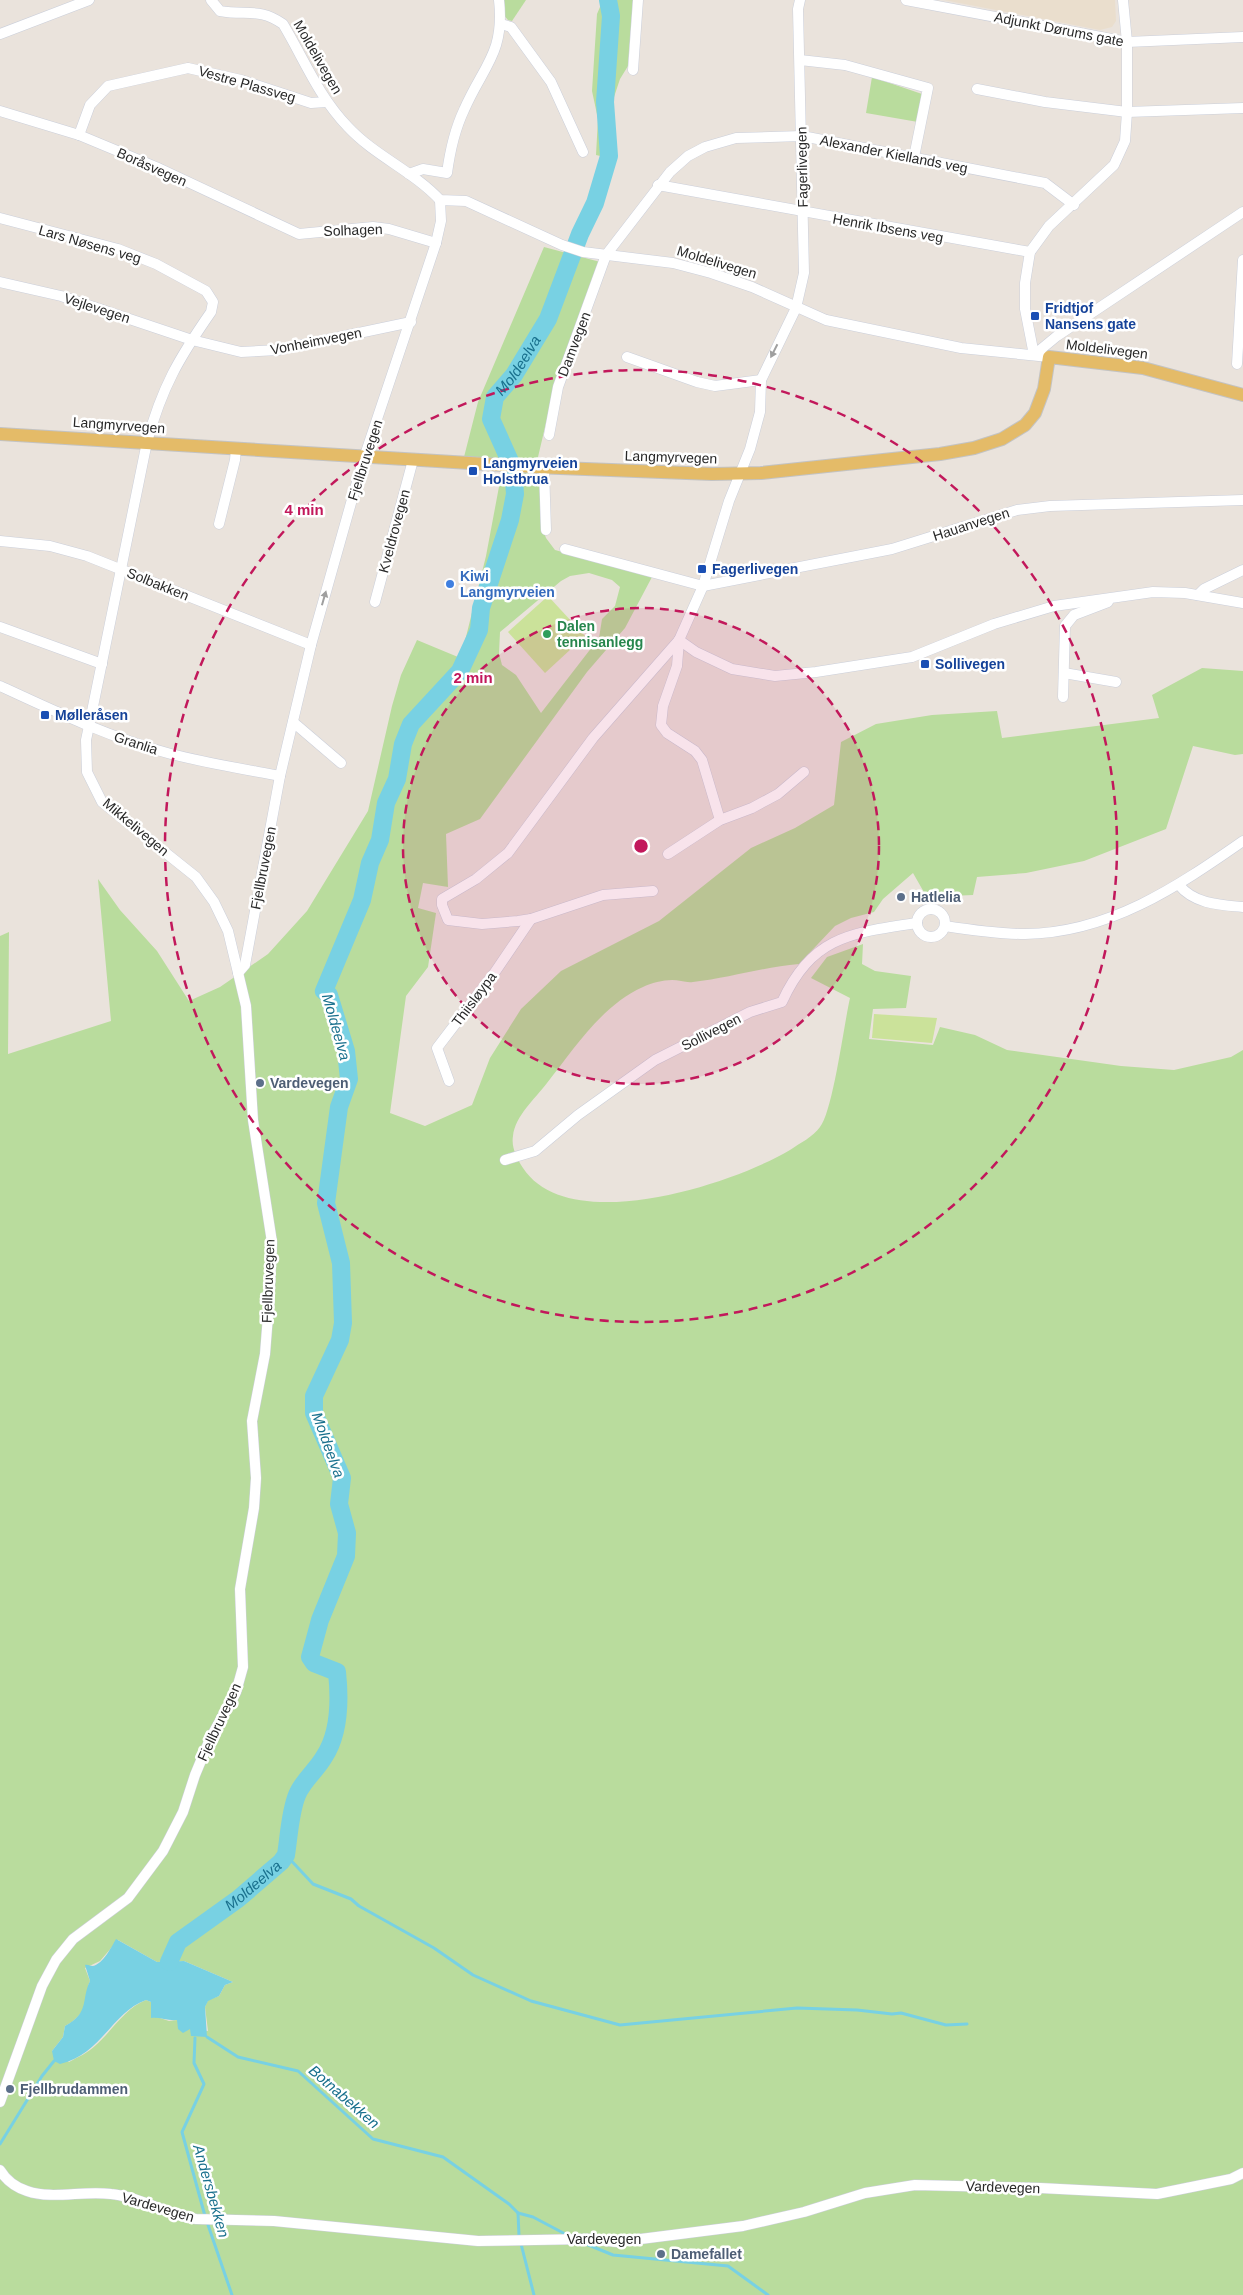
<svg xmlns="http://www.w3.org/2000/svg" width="1243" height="2295" viewBox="0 0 1243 2295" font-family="Arial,sans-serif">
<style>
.education{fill:#eadecd}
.green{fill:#b9dc9d;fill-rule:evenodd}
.pitch{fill:#cbe29a}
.water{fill:#78d1e3}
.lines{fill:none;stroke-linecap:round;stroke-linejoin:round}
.stream{stroke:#78d1e3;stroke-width:3}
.river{stroke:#78d1e3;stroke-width:18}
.minor-casing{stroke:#cbcfda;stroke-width:11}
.major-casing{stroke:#c3c3c3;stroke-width:14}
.minor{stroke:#fff;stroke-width:10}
.major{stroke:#e4bb68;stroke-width:12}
.oneway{fill:#9f9f9f}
.ring{fill:none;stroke:#c2185b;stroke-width:2.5;stroke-dasharray:9 6}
.transit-dot{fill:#1a4fb4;stroke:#fff;stroke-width:2}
.shop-dot{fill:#3f7fe0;stroke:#fff;stroke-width:2}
.leisure-dot{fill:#2e9e5b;stroke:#fff;stroke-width:2}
.service-dot{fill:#5c6f8a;stroke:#fff;stroke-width:2}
.labels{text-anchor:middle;stroke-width:5;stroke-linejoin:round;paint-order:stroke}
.street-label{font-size:14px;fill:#292929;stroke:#fff}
.transit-label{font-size:14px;font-weight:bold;fill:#164399;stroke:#fff;text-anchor:start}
.shop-label{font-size:14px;font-weight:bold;fill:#366cbe;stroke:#fff;text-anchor:start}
.leisure-label{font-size:14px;font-weight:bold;fill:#27864d;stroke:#fff;text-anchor:start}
.service-label{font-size:14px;font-weight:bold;fill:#4e5e75;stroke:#fff;text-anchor:start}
.water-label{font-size:15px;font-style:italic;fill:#19708d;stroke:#fff}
.centre{fill:#c2185b;stroke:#fff;stroke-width:2.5}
.ring-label{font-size:15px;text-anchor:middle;font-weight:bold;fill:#c2185b;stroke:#fff;stroke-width:5;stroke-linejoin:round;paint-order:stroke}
</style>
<rect width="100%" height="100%" fill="#eae3dc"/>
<path class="education" d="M944,0H1115L1116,21L1112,27L1100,30Z"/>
<g class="green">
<path d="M502,0H526L512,21L508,20L502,13Z"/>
<path d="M603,0H633L628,66L620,79L614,97L613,159L596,155L598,119L592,91L597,14Z"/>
<path d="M872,77L922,94L918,122L866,113Z"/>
<path d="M544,247L604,263L546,423L538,457L542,527L546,538L555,550L652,577L625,628L587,672L480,819L446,834L448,887L423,883L418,908L436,913L428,967L406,996L390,1113L425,1126L472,1105L490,1058L521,1009L561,971L659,921L751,848L795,828L834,805L841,742L876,724L932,715L997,711L1002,738L1159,718L1152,695L1202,668L1243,671V754L1235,755L1193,746L1166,829L1084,861L1026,873L977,877L973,895L950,896L929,901L913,873L883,899L874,912L851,918L835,926L799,964C763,967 729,978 693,982C686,983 679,980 672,980C663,980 651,983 643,987C602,1005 574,1049 547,1083C535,1099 515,1116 513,1136C511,1147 517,1159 523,1168C569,1238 733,1184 790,1150C800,1143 813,1137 820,1127C833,1111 844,1024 850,998L811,978L827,957L863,944L862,964L875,971L911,976L906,1008L873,1009L869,1039L933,1045L940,1027L975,1035L1007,1050L1121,1066L1174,1070L1231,1057L1243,1050V2295H0V936L9,932L8,1054L111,1021L98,879L120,910L157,951L189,1001L220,987L268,954L307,911L368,811L392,706L401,675L417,640L458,657L462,653L486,556L504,460L464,457L478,402ZM589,573L612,580L620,587L615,606L602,619L599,638L541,713L516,675L502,665L499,653L500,632L561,581L570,576ZM118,1940L157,1962L184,1961L233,1982L225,1985L219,1996L208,2000L205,2007L208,2031L190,2029L177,2020L169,2021L157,2017L151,2002L146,2000C125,2008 112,2031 96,2045C88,2053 78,2057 69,2062L52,2051L63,2037L65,2026C75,2021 83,2013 87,2002C89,1995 86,1989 90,1981L85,1968L100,1961Z"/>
</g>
<g class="pitch">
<path d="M548,596L585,636L545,673L508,632Z"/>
<path d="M874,1014L937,1018L932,1043L872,1038Z"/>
</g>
<path class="water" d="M116,1939L157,1962L184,1961L233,1982L225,1985L219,1996L208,2001L205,2007L207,2037L191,2036L190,2029L183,2033L178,2029L177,2020C168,2021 160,2017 151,2018V2002L146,2000C112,2012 102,2054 60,2064L54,2061L52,2051L63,2037L65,2026C90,2013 81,1999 90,1981L85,1965C88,1964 90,1966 93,1966C103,1964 112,1946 116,1939Z"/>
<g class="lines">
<g class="stream">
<path d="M286,1855L313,1884L351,1899L359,1906L434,1948L473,1975L531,2001L620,2025L797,2008L857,2010L892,2014L901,2013L946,2025L967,2024"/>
<path d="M207,2037L238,2057L298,2071L373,2139L443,2157L509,2204L518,2213L519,2236L534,2295"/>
<path d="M195,2038L194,2063L204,2084L182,2132L205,2216"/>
<path d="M0,2144L42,2076L54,2061"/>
<path d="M518,2213L533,2217L569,2236"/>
<path d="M207,2222L232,2295"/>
<path d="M581,2242L613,2255L728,2266L768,2295"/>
</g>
<path class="river" id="s1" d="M169,1962L178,1942L238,1899L281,1862L286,1855C289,1836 290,1812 297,1795C303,1780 316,1771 324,1757C340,1733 340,1700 337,1672L314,1663L310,1657L320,1620L346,1556L347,1533L339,1504L342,1478L314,1413V1396L340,1340L343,1323L341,1263L326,1203L339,1107L349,1079L346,1051L329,995L324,991L362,900L370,863L380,840L386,803L397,779L403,744L411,724L460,671L479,630L481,608L510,520L515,494L513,468L491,419L495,397L514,375L548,319L580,234L595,203L609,156L605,102L611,16L608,0"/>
<defs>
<g id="minor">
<path d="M211,0L220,11C246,16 259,7 283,24C304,59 318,96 348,127C375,156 413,171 440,200L466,201L562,245L583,252L673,263L711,273L752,287L826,320L961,348L1049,357"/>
<path d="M800,0L798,9L804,273L796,308L761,380L760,412L750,449L729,501L703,586L679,640L696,652L732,669L775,676L816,672L912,657L994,624L1054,606L1153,592L1185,593L1243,603"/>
<path d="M906,0L1127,42L1243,37"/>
<path d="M1123,0L1127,42V112L1125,141L1114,165L1049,226L1030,252L1025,283V309L1034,355L1057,336L1243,212"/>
<path d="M501,24L511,27L551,82L583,152"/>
<path d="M0,34L89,0"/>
<path d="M800,60L845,65L928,88L914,157"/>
<path d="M633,70L638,0"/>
<path d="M977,89L1045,102L1127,112L1243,108"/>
<path d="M0,111L79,135L156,167L299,234L373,227L389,229L436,243"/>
<path d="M79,135L90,105L108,86L188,68L241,80L311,103L326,102"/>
<path d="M409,174L423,169L447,173C450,151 454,131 464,110C483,66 505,53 499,0"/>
<path d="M658,185L1030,252"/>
<path d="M0,218L118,249L156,264L206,291L213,302L211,312C179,358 162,387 147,442L89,726L86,740L87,772L102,802L196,877L214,902L228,931L246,1006L253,1120L272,1242L269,1303L265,1354L252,1421L256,1478L254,1508L240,1589L243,1667L236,1692L210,1739L195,1775L183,1812L163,1851L128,1898L73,1939L56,1960L42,1986L0,2102"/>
<path d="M0,282L61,296L192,340L241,352L278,350L411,322"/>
<path d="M627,357L697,382L715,386L761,380"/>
<path d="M1237,364L1243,260"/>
<path d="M549,435L558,387L606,255L670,172L688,156L705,147L736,138L802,136L1045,183L1074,205"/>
<path d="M544,468L546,530"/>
<path d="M219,524L235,460L236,448"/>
<path d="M0,541L50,546L87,556L311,645"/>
<path d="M565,549L703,586L892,549L1017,510L1050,506L1243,500"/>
<path d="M1198,595L1204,589L1243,570"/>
<path d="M375,602L413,460"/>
<path d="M0,627L102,664"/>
<path d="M679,640L677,666L663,706L661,725L667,733L695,751L702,760L720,820"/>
<path d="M1064,673L1116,682"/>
<path d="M0,686C56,712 111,738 171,754C207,763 243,769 280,776"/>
<path d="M1063,697L1065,626L1074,615L1108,602"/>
<path d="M293,722L341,763"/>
<path d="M668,854L720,820L752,808L778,794L804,772"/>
<path d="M1179,885C1194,904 1220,905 1243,907"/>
<path d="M653,891L603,895L531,919L518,921L482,924L448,920L442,905V899L476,879L508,853L593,738L679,640"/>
<circle cx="931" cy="923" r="14"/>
<path d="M945,926C971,930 998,934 1025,934C1109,933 1177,887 1243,841"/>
<path d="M238,973L245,965L280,776L311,645L362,464L436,243L441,221L440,200"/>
<path d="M449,1081L437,1048L495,972L531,919"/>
<path d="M505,1160L535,1151L578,1115L655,1060L750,1012L782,1002C812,936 851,933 917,923"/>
<path d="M0,2170C6,2180 15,2187 27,2191C53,2200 83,2190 111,2194C141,2197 167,2215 196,2219L274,2221L478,2241L588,2239L617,2242L743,2226L804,2212L865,2193L915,2185L1040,2188L1157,2194L1231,2179L1243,2173"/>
</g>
<path id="major" d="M0,434L535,467L712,474L761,473L940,454L974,448L1002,439L1025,425L1035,413L1044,389L1049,357L1143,368L1243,395"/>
</defs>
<use href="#minor" class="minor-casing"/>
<use href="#major" class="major-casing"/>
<use href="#minor" class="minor"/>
<use href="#major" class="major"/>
</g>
<defs><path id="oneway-solid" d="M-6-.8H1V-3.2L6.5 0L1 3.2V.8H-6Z" transform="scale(1.25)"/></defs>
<g class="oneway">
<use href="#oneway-solid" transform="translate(774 351) rotate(117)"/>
<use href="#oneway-solid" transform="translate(324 598) rotate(-74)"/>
</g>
<circle cx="641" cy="846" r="238" fill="#c2185b" fill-opacity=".12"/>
<g class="ring">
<circle cx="641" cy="846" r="238"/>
<circle cx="641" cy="846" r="476"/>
</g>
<g class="transit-dot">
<rect x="1030" y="311" width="10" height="10" rx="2.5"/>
<rect x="468" y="466" width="10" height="10" rx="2.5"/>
<rect x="697" y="564" width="10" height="10" rx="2.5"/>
<rect x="920" y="659" width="10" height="10" rx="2.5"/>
<rect x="40" y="710" width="10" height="10" rx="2.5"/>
</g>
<circle class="shop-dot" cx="450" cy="584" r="5"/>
<circle class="leisure-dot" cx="547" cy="634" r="5"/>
<g class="service-dot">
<circle cx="901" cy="897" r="5"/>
<circle cx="260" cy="1083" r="5"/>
<circle cx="10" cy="2089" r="5"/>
<circle cx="661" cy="2254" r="5"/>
</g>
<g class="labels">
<g class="street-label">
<text transform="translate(1059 29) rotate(11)" y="5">Adjunkt Dørums gate</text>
<text transform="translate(318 57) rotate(60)" y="5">Moldelivegen</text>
<text transform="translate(247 84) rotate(16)" y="5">Vestre Plassveg</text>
<text transform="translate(894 154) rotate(11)" y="5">Alexander Kiellands veg</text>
<text transform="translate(152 167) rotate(24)" y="5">Boråsvegen</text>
<text transform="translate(802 167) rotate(-91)" y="5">Fagerlivegen</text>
<text transform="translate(888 228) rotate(10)" y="5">Henrik Ibsens veg</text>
<text transform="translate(353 230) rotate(-2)" y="5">Solhagen</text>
<text transform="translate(90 244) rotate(16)" y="5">Lars Nøsens veg</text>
<text transform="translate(717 262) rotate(17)" y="5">Moldelivegen</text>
<text transform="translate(97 308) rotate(18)" y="5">Vejlevegen</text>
<text transform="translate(316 341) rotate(-11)" y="5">Vonheimvegen</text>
<text transform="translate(574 344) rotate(-69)" y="5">Damvegen</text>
<text transform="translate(1107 349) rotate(7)" y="5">Moldelivegen</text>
<text transform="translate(119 425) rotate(4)" y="5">Langmyrvegen</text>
<text transform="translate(671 457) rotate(2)" y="5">Langmyrvegen</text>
<text transform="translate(365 460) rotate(-72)" y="5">Fjellbruvegen</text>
<text transform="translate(971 524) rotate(-18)" y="5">Hauanvegen</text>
<text transform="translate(394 531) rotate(-75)" y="5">Kveldrovegen</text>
<text transform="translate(158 584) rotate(22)" y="5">Solbakken</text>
<text transform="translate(136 743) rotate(18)" y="5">Granlia</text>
<text transform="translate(136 827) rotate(40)" y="5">Mikkelivegen</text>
<text transform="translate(263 868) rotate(-79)" y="5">Fjellbruvegen</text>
<text transform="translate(474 999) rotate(-53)" y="5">Thiisløypa</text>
<text transform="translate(711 1032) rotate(-27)" y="5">Sollivegen</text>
<text transform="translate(268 1281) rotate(-88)" y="5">Fjellbruvegen</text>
<text transform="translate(219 1722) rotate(-65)" y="5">Fjellbruvegen</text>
<text transform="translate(1003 2187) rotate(2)" y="5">Vardevegen</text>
<text transform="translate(158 2207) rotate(16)" y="5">Vardevegen</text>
<text x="604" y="2244">Vardevegen</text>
</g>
<g class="transit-label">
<text x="1045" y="313">Fridtjof<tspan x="1045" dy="16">Nansens gate</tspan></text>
<text x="483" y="468">Langmyrveien<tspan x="483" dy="16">Holstbrua</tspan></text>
<text x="712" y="574">Fagerlivegen</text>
<text x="935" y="669">Sollivegen</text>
<text x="55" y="720">Mølleråsen</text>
</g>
<g class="shop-label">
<text x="460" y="581">Kiwi<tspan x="460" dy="16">Langmyrveien</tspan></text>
</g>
<g class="leisure-label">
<text x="557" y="631">Dalen<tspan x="557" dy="16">tennisanlegg</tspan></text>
</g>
<g class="service-label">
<text x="911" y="902">Hatlelia</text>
<text x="270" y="1088">Vardevegen</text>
<text x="20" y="2094">Fjellbrudammen</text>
<text x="671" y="2259">Damefallet</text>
</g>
<g class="water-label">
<text dy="5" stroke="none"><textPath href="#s1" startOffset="1766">Moldeelva</textPath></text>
<text transform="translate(336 1027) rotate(74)" y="5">Moldeelva</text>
<text transform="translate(328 1445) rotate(70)" y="5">Moldeelva</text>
<text dy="5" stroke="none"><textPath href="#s1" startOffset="116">Moldeelva</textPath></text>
<text transform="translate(344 2097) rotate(41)" y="5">Botnabekken</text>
<text transform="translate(211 2191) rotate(74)" y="5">Andersbekken</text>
</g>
</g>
<circle cx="641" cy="846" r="8" class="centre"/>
<g class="ring-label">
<text x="304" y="515">4 min</text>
<text x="473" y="683">2 min</text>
</g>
</svg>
